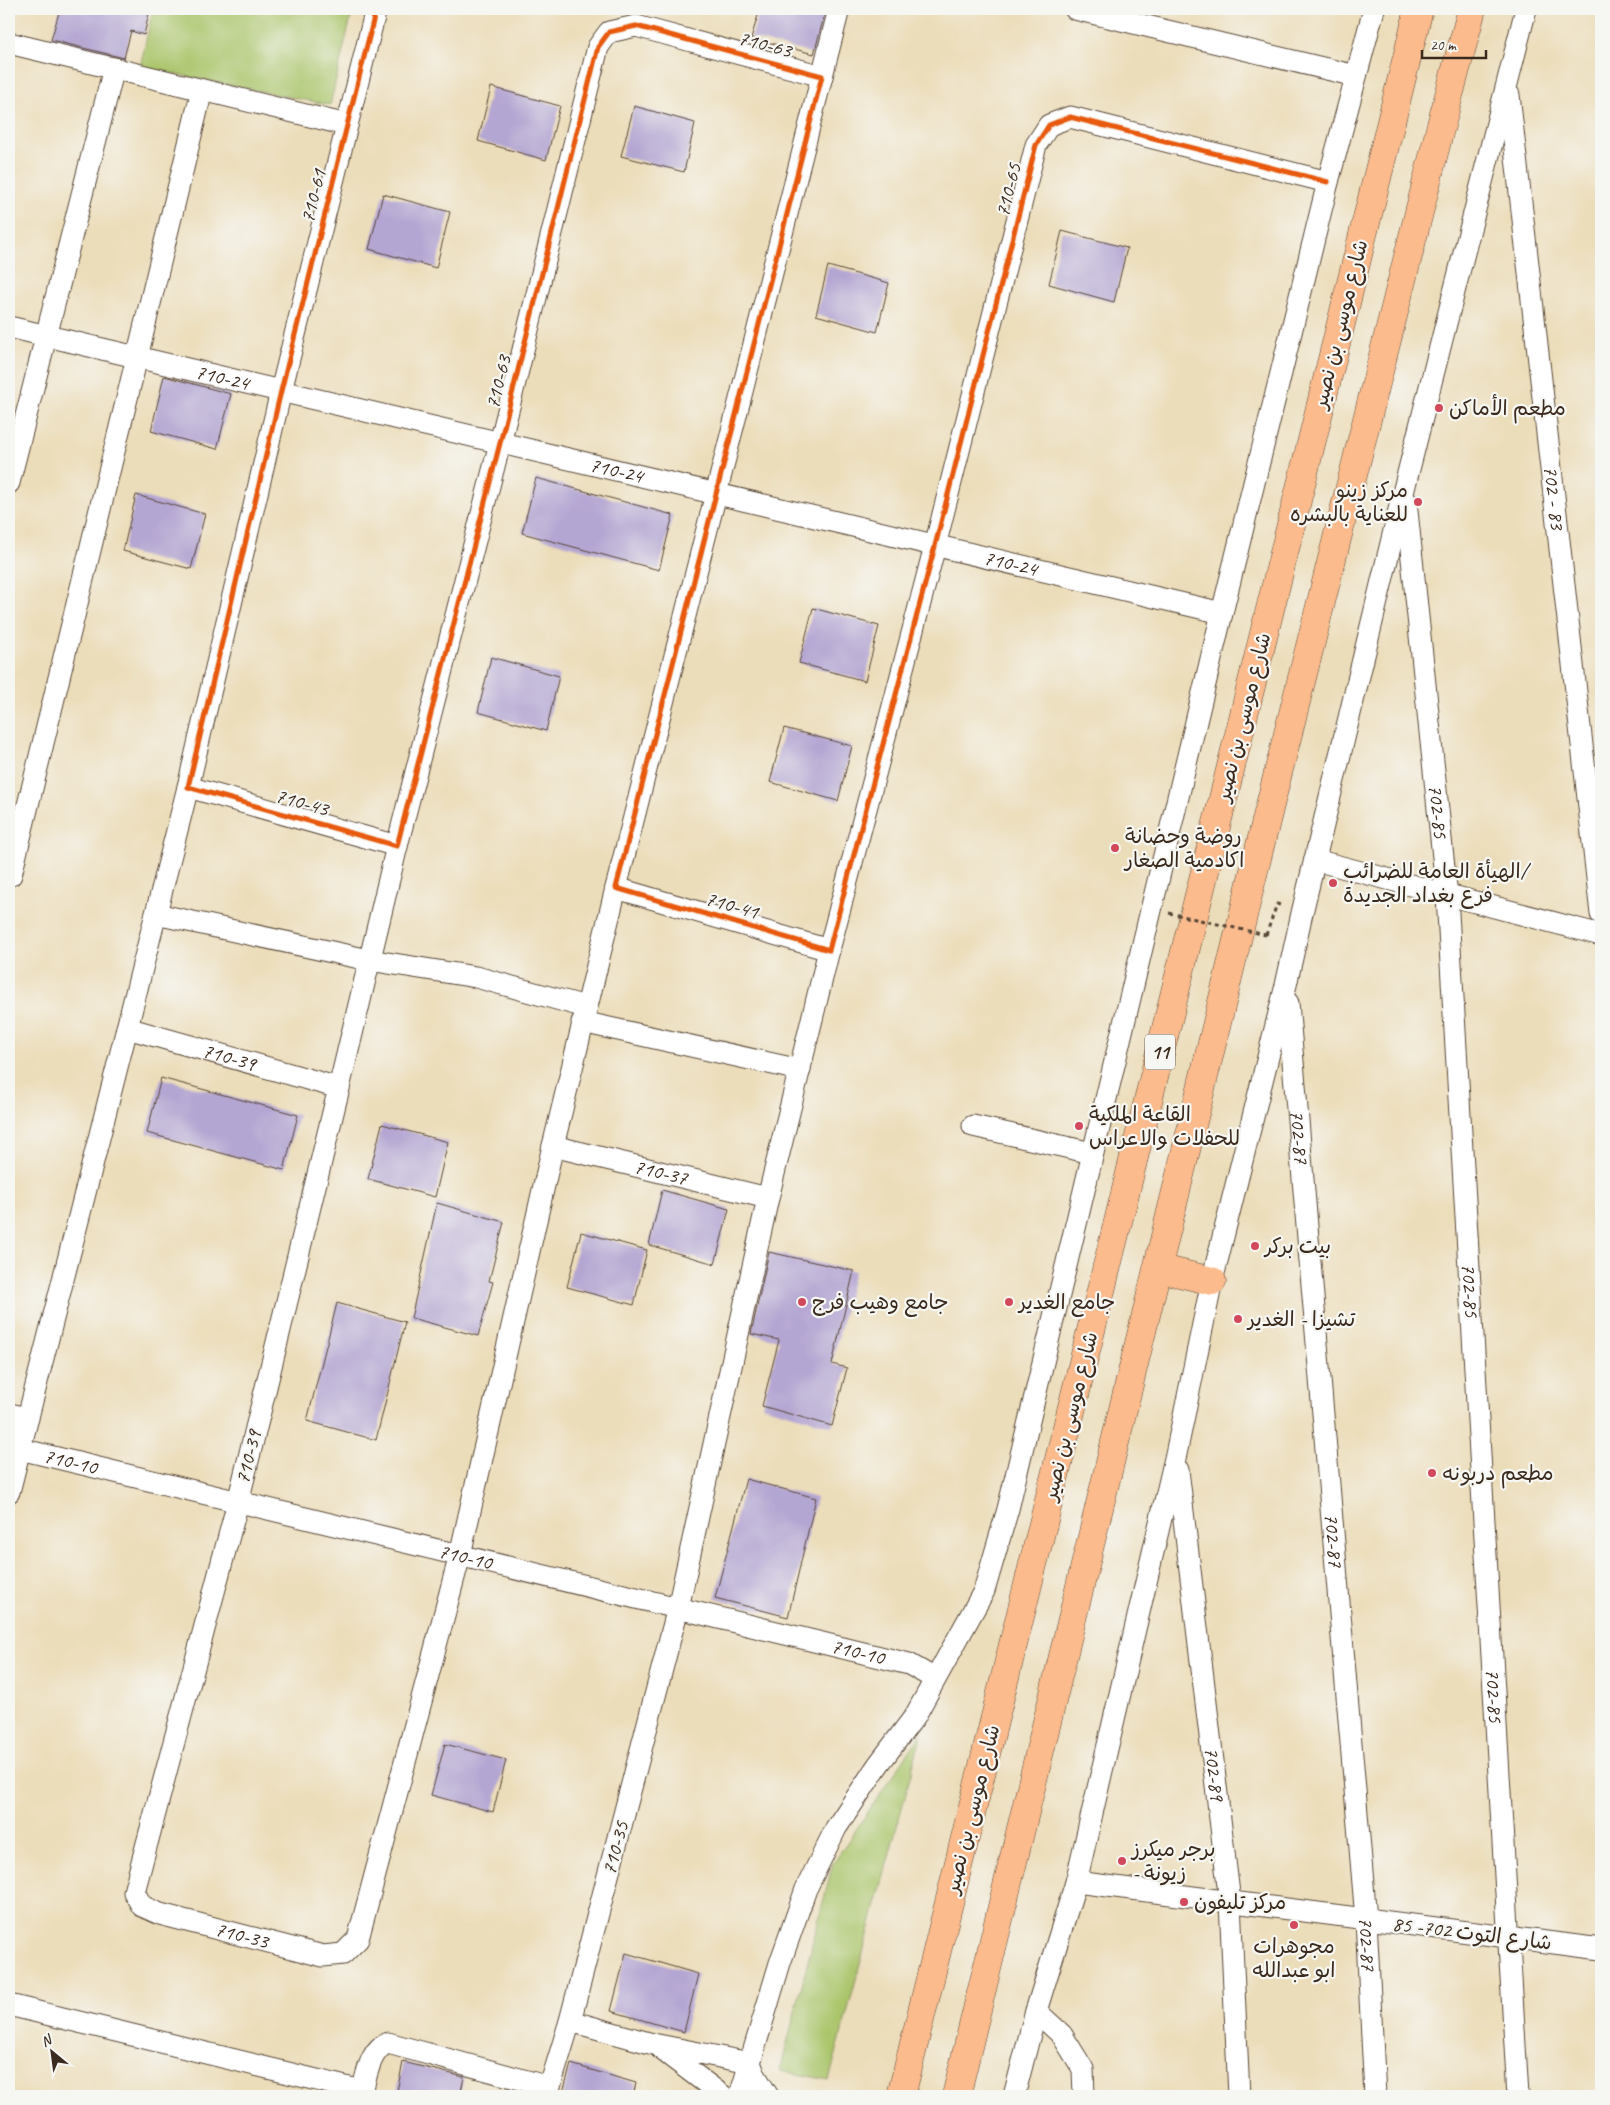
<svg xmlns="http://www.w3.org/2000/svg" width="1610" height="2105" viewBox="0 0 1610 2105" font-family="Caveat,'Playpen Sans Arabic',sans-serif">
<style>
.green{fill:#aac56b;stroke:#727844}
.building{fill:#b4a6d2}
.lines{fill:none;stroke-linecap:round;stroke-linejoin:round}
.minor-casing{stroke:#564535;stroke-width:23}
.major-casing{stroke:#564535;stroke-width:29}
.path{stroke:#564535;stroke-width:3;stroke-dasharray:4 4;stroke-linecap:butt}
.minor{stroke:#fff;stroke-width:21}
.major{stroke:#fbbb8d;stroke-width:28}
.path-bridge{stroke:#564535;stroke-width:3;stroke-dasharray:4 4;stroke-linecap:butt}
.cycleway-casing{stroke:#f6f6f2;stroke-width:8}
.cycleway{stroke:#e8590c;stroke-width:5}
.poi-dot{fill:#d1495b;stroke:#f6f6f2;stroke-width:2}
.labels{text-anchor:middle;stroke-width:4.5;stroke-linejoin:round;paint-order:stroke}
.shield{fill:#f6f6f2;stroke:#73675e;stroke-width:1}
.shield-label{font-size:20px;font-weight:bold;fill:#3b2a1e}
.street-label{font-size:21px;fill:#3b2a1e;stroke:#f6f6f2}
.poi-label{font-size:21px;fill:#3b2a1e;stroke:#f6f6f2;text-anchor:start}
</style>
<rect width="100%" height="100%" fill="#f6f6f2"/>
<filter id="ink" filterUnits="userSpaceOnUse"><feTurbulence type="fractalNoise" baseFrequency=".02" numOctaves="2"/><feDisplacementMap in="SourceGraphic" scale="10" xChannelSelector="R" yChannelSelector="G"/><feConvolveMatrix kernelMatrix="1 2 1 2 8 2 1 2 1" color-interpolation-filters="sRGB"/></filter>
<filter id="wash" filterUnits="userSpaceOnUse"><feTurbulence type="fractalNoise" baseFrequency=".0096" numOctaves="4" result="noise"/><feDisplacementMap in="SourceGraphic" scale="20" xChannelSelector="R" yChannelSelector="G"/><feGaussianBlur stdDeviation="1.12" result="paint"/><feColorMatrix in="noise" values="0 0 0 0 0 0 0 0 0 0 0 0 0 0 0 0 0 1.4 0 .05"/><feComposite in="paint" operator="in"/></filter>
<g filter="url(#wash)">
<rect width="100%" height="100%" fill="#ecddba"/>
<g class="green">
<path d="M153,9H353L330,105L140,67Z"/>
<path d="M922,1733L829,2080L780,2071L833,1863Z"/>
</g>
<g id="blocks">
<g class="building">
<path d="M60,9H150L144,35L131,31L124,58L51,40Z"/>
<path d="M760,9H826L814,54L751,38Z"/>
<path d="M491,87L560,106L546,160L478,141Z"/>
<path d="M634,106L695,123L684,172L621,156Z"/>
<path d="M383,194L450,212L436,268L369,249Z"/>
<path d="M1062,231L1127,248L1114,302L1049,284Z"/>
<path d="M828,266L889,283L877,332L816,315Z"/>
<path d="M164,376L231,394L217,449L151,431Z"/>
<path d="M536,478L673,515L659,570L522,533Z"/>
<path d="M136,495L205,514L191,569L123,551Z"/>
<path d="M813,608L879,626L865,681L799,663Z"/>
<path d="M491,657L559,676L546,731L478,712Z"/>
<path d="M784,728L852,746L838,801L770,782Z"/>
<path d="M161,1078L298,1115L284,1170L147,1133Z"/>
<path d="M382,1124L448,1142L435,1197L368,1179Z"/>
<path d="M662,1190L729,1209L715,1264L649,1245Z"/>
<path d="M437,1203L504,1222L489,1281L493,1282L478,1336L411,1318Z"/>
<path d="M581,1232L647,1250L634,1305L567,1287Z"/>
<path d="M769,1252L854,1271L832,1364L847,1368L832,1426L762,1406L779,1340L751,1334Z"/>
<path d="M337,1303L405,1322L376,1440L307,1421Z"/>
<path d="M746,1479L816,1498L788,1617L715,1598Z"/>
<path d="M445,1744L506,1760L493,1812L431,1795Z"/>
<path d="M626,1953L698,1974L684,2032L611,2011Z"/>
<path d="M403,2062L464,2077L460,2096H396Z"/>
<path d="M571,2064L636,2083L633,2096H562Z"/>
</g>
</g>
</g>
<g filter="url(#ink)">
<use href="#blocks" fill-opacity="0" stroke="#564535" stroke-width="1"/>
<g class="lines">
<defs>
<g id="minor">
<path d="M376,9L281,391L188,787L397,846L500,443L598,47L609,32L636,26L822,76L616,888L829,950L935,546L1036,145L1049,125L1070,117L1328,182"/>
<path d="M1075,9L1356,76"/>
<path d="M9,43L347,125"/>
<path d="M822,76L839,9"/>
<path id="s1" d="M1509,95L1601,914"/>
<path id="s2" d="M9,327L1222,613"/>
<path d="M9,483L114,68"/>
<path id="s3" d="M1406,501L1447,896L1518,2096"/>
<path d="M1315,860L1601,935"/>
<path d="M11,875L202,90"/>
<path d="M156,914L369,960L476,977L586,1007"/>
<path id="s4" d="M1288,1003L1366,1919L1375,2096"/>
<path d="M582,1022L800,1070"/>
<path d="M127,1028L188,787"/>
<path d="M339,1088L397,846"/>
<path d="M973,1126L1092,1153"/>
<path d="M553,1146L616,888"/>
<path d="M768,1198L829,950"/>
<path d="M9,1414L28,1418"/>
<path id="s5" d="M20,1449L909,1664L935,1679"/>
<path id="s6" d="M1178,1470L1230,1902L1239,2096"/>
<path id="s7" d="M9,1492L127,1028L339,1088L238,1502L134,1892L142,1906L160,1914L323,1956L343,1954L358,1939L460,1555L553,1146L768,1198L678,1608L570,2021L547,2096"/>
<path d="M1076,1882L1601,1949"/>
<path d="M9,2005L362,2091C367,2075 370,2049 388,2043L549,2087"/>
<path d="M1036,2011L1062,2035L1083,2069L1084,2096"/>
<path d="M570,2021L653,2044L750,2063L755,2075L768,2096"/>
<path d="M661,2049L723,2096"/>
<path d="M740,2096L780,1963L806,1889L836,1828L878,1765L915,1716L984,1591L1008,1509L1222,613L1328,182L1374,9"/>
<path d="M1014,2096L1036,2011L1076,1882L1176,1454L1212,1281L1286,985L1302,913L1405,485L1526,9"/>
</g>
<g id="major">
<path d="M1158,1268L1212,1281"/>
<path d="M901,2096L1419,9"/>
<path d="M956,2096L1269,809L1440,129L1472,9"/>
</g>
</defs>
<use href="#minor" class="minor-casing"/>
<use href="#major" class="major-casing"/>
<path class="path" d="M1266,935L1277,904L1283,906"/>
<use href="#minor" class="minor"/>
<use href="#major" class="major"/>
<path class="path-bridge" d="M1169,913L1266,935"/>
<defs>
<path id="cycleway" d="M376,9L281,391L188,787L397,846L500,443L598,47L609,32L636,26L822,76L616,888L829,950L935,546L1036,145L1049,125L1070,117L1328,182"/>
</defs>
<use href="#cycleway" class="cycleway-casing"/>
<use href="#cycleway" class="cycleway"/>
</g>
</g>
<g class="poi-dot">
<circle cx="1439" cy="408" r="5"/>
<circle cx="1418" cy="502" r="5"/>
<circle cx="1115" cy="848" r="5"/>
<circle cx="1333" cy="883" r="5"/>
<circle cx="1079" cy="1126" r="5"/>
<circle cx="1255" cy="1246" r="5"/>
<circle cx="802" cy="1302" r="5"/>
<circle cx="1009" cy="1302" r="5"/>
<circle cx="1238" cy="1319" r="5"/>
<circle cx="1432" cy="1473" r="5"/>
<circle cx="1122" cy="1861" r="5"/>
<circle cx="1184" cy="1902" r="5"/>
<circle cx="1294" cy="1925" r="5"/>
</g>
<g class="labels">
<rect class="shield" x="1145" y="1034.5" width="30" height="35" rx="4"/>
<g class="shield-label">
<text x="1160" y="1059">11</text>
</g>
<g class="street-label">
<text transform="translate(765 44) rotate(15)" y="7">710-63</text>
<text transform="translate(1008 190) rotate(-76)" y="7">710-65</text>
<text transform="translate(313 196) rotate(-76)" y="7">710-61</text>
<text transform="translate(1340 324) rotate(-76)" y="7">شارع موسى بن نصير</text>
<text dy="7" stroke="none"><textPath href="#s2" startOffset="219">710-24</textPath></text>
<text transform="translate(498 382) rotate(-76)" y="7">710-63</text>
<text dy="7" stroke="none"><textPath href="#s2" startOffset="624">710-24</textPath></text>
<text dy="7" stroke="none"><textPath href="#s1" startOffset="405">702 - 83</textPath></text>
<text dy="7" stroke="none"><textPath href="#s2" startOffset="1029">710-24</textPath></text>
<text transform="translate(1243 717) rotate(-76)" y="7">شارع موسى بن نصير</text>
<text transform="translate(302 802) rotate(16)" y="7">710-43</text>
<text dy="7" stroke="none"><textPath href="#s3" startOffset="312">702-85</textPath></text>
<text transform="translate(732 905) rotate(16)" y="7">710-41</text>
<text dy="7" stroke="none"><textPath href="#s7" startOffset="585">710-39</textPath></text>
<text dy="7" stroke="none"><textPath href="#s4" startOffset="134">702-87</textPath></text>
<text dy="7" stroke="none"><textPath href="#s7" startOffset="2702">710-37</textPath></text>
<text dy="7" stroke="none"><textPath href="#s3" startOffset="792">702-85</textPath></text>
<text transform="translate(1070 1416) rotate(-76)" y="7">شارع موسى بن نصير</text>
<text transform="translate(248 1457) rotate(-76)" y="7">710-39</text>
<text dy="7" stroke="none"><textPath href="#s5" startOffset="52">710-10</textPath></text>
<text dy="7" stroke="none"><textPath href="#s4" startOffset="539">702-87</textPath></text>
<text dy="7" stroke="none"><textPath href="#s5" startOffset="458">710-10</textPath></text>
<text dy="7" stroke="none"><textPath href="#s5" startOffset="862">710-10</textPath></text>
<text dy="7" stroke="none"><textPath href="#s3" startOffset="1198">702-85</textPath></text>
<text dy="7" stroke="none"><textPath href="#s6" startOffset="306">702-89</textPath></text>
<text transform="translate(972 1809) rotate(-76)" y="7">شارع موسى بن نصير</text>
<text transform="translate(615 1848) rotate(-75)" y="7">710-35</text>
<text transform="translate(1472 1933) rotate(7)" y="7">شارع التوت 702- 85</text>
<text dy="7" stroke="none"><textPath href="#s7" startOffset="1649">710-33</textPath></text>
<text dy="7" stroke="none"><textPath href="#s4" startOffset="944">702-87</textPath></text>
</g>
<g class="poi-label">
<text x="1449" y="415">مطعم الأماكن</text>
<text x="1408" y="497" text-anchor="end">مركز زينو<tspan x="1408" dy="24">للعناية بالبشره</tspan></text>
<text x="1125" y="843">روضة وحضانة<tspan x="1125" dy="24">اكادمية الصغار</tspan></text>
<text x="1343" y="878">الهيأة العامة للضرائب/<tspan x="1343" dy="24">فرع بغداد الجديدة</tspan></text>
<text x="1089" y="1121">القاعة الملكية<tspan x="1089" dy="24">للحفلات والاعراس</tspan></text>
<text x="1265" y="1253">بيت بركر</text>
<text x="812" y="1309">جامع وهيب فرج</text>
<text x="1019" y="1309">جامع الغدير</text>
<text x="1248" y="1326">تشيزا - الغدير</text>
<text x="1442" y="1480">مطعم دربونه</text>
<text x="1132" y="1856">برجر ميكرز<tspan x="1132" dy="24">- زيونة</tspan></text>
<text x="1194" y="1909">مركز تليفون</text>
<text x="1294" y="1953" text-anchor="middle">مجوهرات<tspan x="1294" dy="24">ابو عبدالله</tspan></text>
</g>
</g>
<rect width="1610" height="2105" fill="none" stroke="#f6f6f2" stroke-width="30"/>
<g transform="translate(52 2052) rotate(331)" stroke="#f6f6f2" stroke-width="4" paint-order="stroke">
<path d="M0-4L9 19L0 12L-9 19Z" fill="#3b2a1e"/>
<text y="-8" font-size="14" font-weight="bold" text-anchor="middle" fill="#3b2a1e">N</text>
</g>
<path d="M1422 50v8h64v-8" fill="none" stroke="#3b2a1e" stroke-width="2.5"/>
<text x="1430" y="50" font-size="15" fill="#3b2a1e" stroke="#f6f6f2" stroke-width="4" paint-order="stroke">20 m</text>
</svg>
